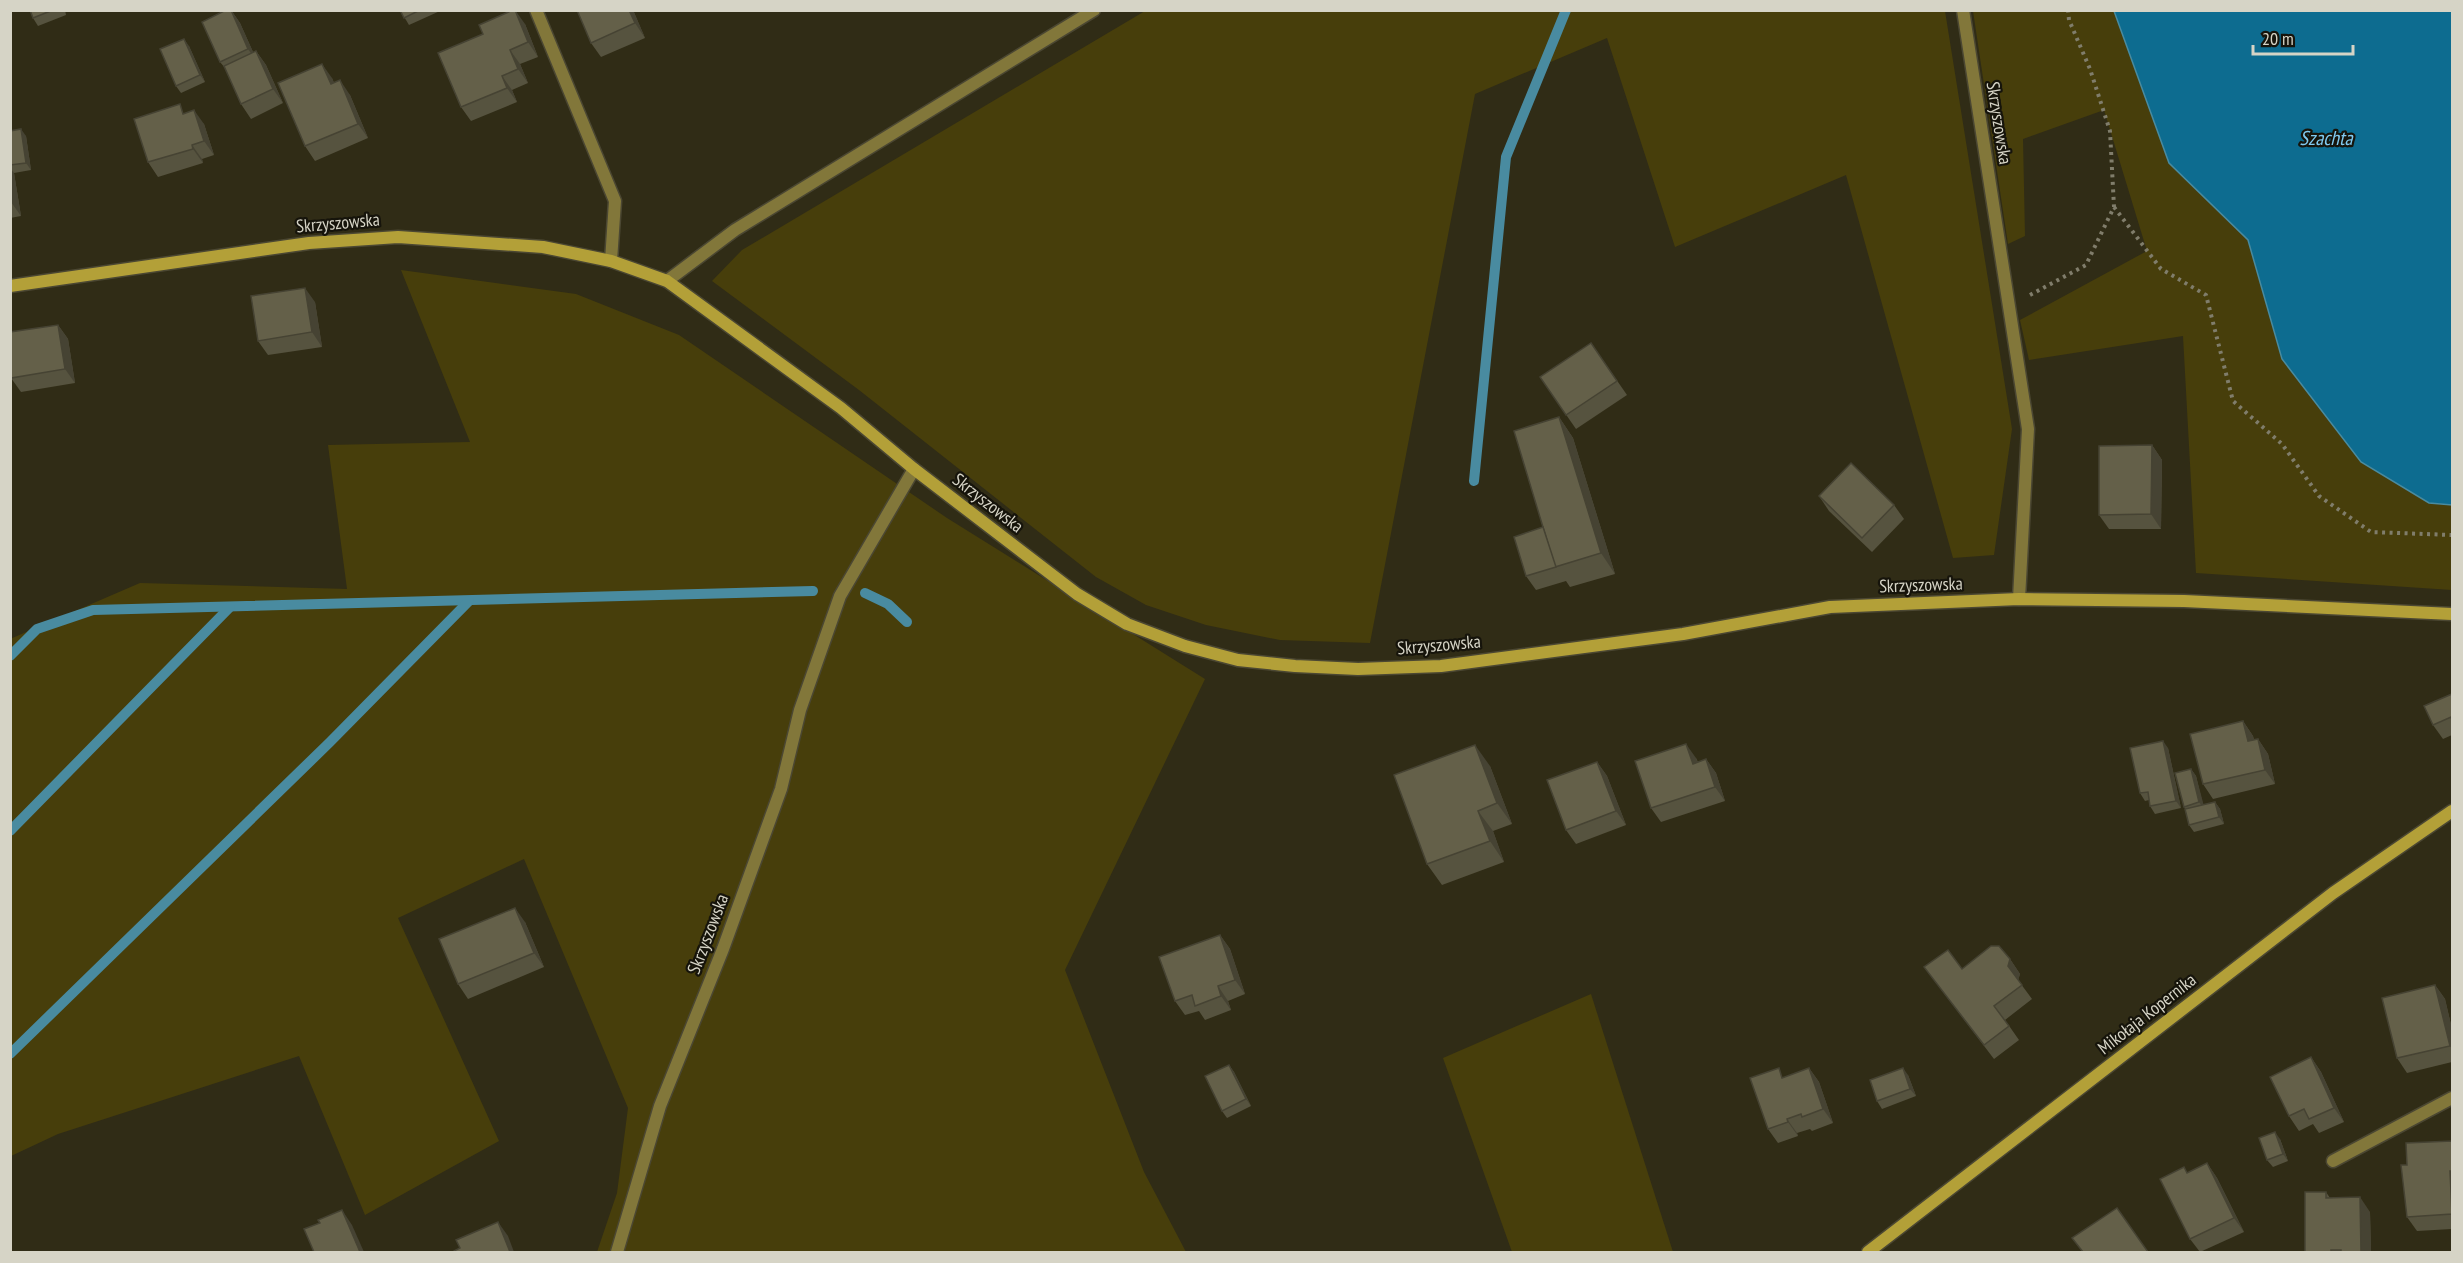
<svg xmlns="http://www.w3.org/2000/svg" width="2463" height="1263" viewBox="0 0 2463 1263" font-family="'PT Sans Narrow',sans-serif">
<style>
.green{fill:#473e0b}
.water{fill:#0d6c90;stroke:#498ba0;stroke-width:1.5}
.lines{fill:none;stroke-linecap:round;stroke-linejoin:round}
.stream{stroke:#498ba0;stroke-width:10}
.lane-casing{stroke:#4b4732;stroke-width:15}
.street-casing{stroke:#4b4732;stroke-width:15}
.secondary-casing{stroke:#4b4732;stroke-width:15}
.path{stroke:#807d6b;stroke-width:4;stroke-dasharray:3 4.5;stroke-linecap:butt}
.lane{stroke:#82773a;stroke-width:12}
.street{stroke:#82773a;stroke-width:12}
.secondary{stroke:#b3a038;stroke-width:12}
.wall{fill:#56533f}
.shaded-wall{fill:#464333}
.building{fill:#646049;stroke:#464333;stroke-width:1.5}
.labels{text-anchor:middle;stroke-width:4.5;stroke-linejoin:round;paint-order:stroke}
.street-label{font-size:18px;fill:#d6d4c6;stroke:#16140b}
.water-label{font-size:20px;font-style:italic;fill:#80caf0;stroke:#16140b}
</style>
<rect width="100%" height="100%" fill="#302c16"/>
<g class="green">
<path d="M1145,11H1945L2012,429L1994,555L1953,558L1846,175L1675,247L1607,38L1475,94L1370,643L1280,640L1206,625L1146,605L1096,577L859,390L712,281L742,250Z"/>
<path d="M1973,11H2114L2169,163L2248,240L2282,359L2429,503L2452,505V590L2196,573L2183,336L2029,360L2020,320L2147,251L2104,110L2023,139L2025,236L2008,244Z"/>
<path d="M401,270L576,294L679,335L947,518L1205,679L1065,970L1144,1172L1186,1252H597L617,1193L628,1108L524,859L398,918L499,1141L365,1215L299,1056L58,1134L11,1156L10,639L140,583L347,589L328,445L470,442Z"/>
<path d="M1591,994L1673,1252H1512L1443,1058Z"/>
</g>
<path class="water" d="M2114,11H2452V505L2429,503L2361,462L2282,359L2248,240L2169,163Z"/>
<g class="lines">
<g class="stream">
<path d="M1474,481L1506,157L1566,10"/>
<path d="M865,593L888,604L907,622"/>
<path d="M10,656L37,629L93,610L813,591"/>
<path d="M10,831L230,607"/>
<path d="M10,1054L330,742L469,601"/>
</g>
<defs>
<g id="lane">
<path d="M536,10L615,201L611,261"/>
<path d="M2333,1161L2452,1098"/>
</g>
<g id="street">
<path d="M1963,10L2028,429L2019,599"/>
<path d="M667,281L735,230L1094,10"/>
<path d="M617,1252L660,1106L723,949L781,789L800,710L840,596L914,469"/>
</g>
<g id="secondary">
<path d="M10,286L309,243L398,237L543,247L611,261L667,281L841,408L914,469L1077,594L1127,624L1185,646L1238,660L1295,666L1358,669L1441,666L1683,634L1830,607L2019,599L2184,601L2452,614"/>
<path d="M1868,1252L2333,893L2452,811"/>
</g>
</defs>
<use href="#lane" class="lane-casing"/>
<use href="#street" class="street-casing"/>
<use href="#secondary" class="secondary-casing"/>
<g class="path">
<path d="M2114,207L2161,269L2206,295L2233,401L2282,444L2319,496L2371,532L2452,535"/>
<path d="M2030,295L2086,265L2114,207L2110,131L2090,69L2069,20L2068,10"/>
</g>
<use href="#lane" class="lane"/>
<use href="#street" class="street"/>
<use href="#secondary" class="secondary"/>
</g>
<g class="wall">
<path d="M30,10H65L66,15L38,26L33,18Z"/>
<path d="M231,10L240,23L253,52L256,51L266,65L283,103L251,119L241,104L225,68L220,62Z"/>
<path d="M400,10H440V11L409,25Z"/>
<path d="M633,10L645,38L601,57L591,43Z"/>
<path d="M525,24L538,57L520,64L528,83L512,90L517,102L471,121L461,107Z"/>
<path d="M189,46L205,82L181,93L176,86Z"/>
<path d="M332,78L334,83L350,95L368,138L315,161L305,146Z"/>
<path d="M186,113L204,124L214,155L202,159L203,163L158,177L148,162Z"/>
<path d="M10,131L26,136L31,170L14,173L21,216L10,218Z"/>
<path d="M315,302L322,347L268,355L258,341Z"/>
<path d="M58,325L68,339L75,383L21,392L11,378Z"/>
<path d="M1591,343L1627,395L1576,429L1540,377Z"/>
<path d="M1559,417L1573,438L1615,574L1570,587L1566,581L1536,590L1526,576L1543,527Z"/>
<path d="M2152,445L2162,460L2161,529H2109L2099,515Z"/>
<path d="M1819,496L1894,505L1904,519L1872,552L1829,511Z"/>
<path d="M2452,694V735L2443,739L2433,725Z"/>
<path d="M2243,721L2253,736L2254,740L2258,739L2268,754L2275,784L2213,799L2203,784Z"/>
<path d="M2168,748L2181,808L2155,814L2150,806L2149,800L2145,801L2140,793Z"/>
<path d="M1696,758L1698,762L1706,759L1716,773L1725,801L1661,822L1651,808Z"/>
<path d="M1597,762L1607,776L1626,825L1576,844L1566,830Z"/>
<path d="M1490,766L1512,824L1493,831L1504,862L1442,885L1427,864Z"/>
<path d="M2191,769L2196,776L2203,805L2215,802L2220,809L2224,824L2194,832L2189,825L2186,810L2184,807Z"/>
<path d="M525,922L544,967L468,999L458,984Z"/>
<path d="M1220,935L1230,949L1245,994L1228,1001L1231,1010L1205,1020L1199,1011L1185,1015L1175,1001Z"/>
<path d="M2010,959L2020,974L2018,980L2032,999L2005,1020L2019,1040L1994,1059L1924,967L1962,969Z"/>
<path d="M2435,985L2445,999L2452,1029V1062L2407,1073L2397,1058Z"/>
<path d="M2311,1057L2321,1072L2344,1122L2319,1133L2313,1124L2299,1131L2289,1116Z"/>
<path d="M1229,1065L1234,1072L1251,1106L1227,1118L1222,1111Z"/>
<path d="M1809,1068L1819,1082L1833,1123L1812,1131L1810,1129L1797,1133L1798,1136L1778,1143L1768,1129L1785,1077Z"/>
<path d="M1908,1075L1916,1096L1882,1109L1877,1101Z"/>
<path d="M2280,1139L2288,1161L2273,1167L2267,1160Z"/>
<path d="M2452,1141V1229L2417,1231L2407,1217Z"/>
<path d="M2207,1163L2217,1178L2244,1232L2200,1252L2190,1239L2188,1173Z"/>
<path d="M2326,1192L2330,1198L2370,1212L2371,1252H2305Z"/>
</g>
<g class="shaded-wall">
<path d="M231,10L240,23L258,63L248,49Z"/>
<path d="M515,10L525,24L538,57L528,42Z"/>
<path d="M629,10H633L645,38L635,23Z"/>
<path d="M184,39L189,46L205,82L200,75Z"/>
<path d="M510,50L520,64L528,83L518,69Z"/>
<path d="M256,51L266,65L283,103L273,89Z"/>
<path d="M322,64L332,78L341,99L331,84Z"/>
<path d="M502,76L512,90L517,102L507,88Z"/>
<path d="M340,80L350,95L368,138L358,124Z"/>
<path d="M194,110L204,124L214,155L204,141Z"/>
<path d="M21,129L26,136L31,170L26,163Z"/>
<path d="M192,145L202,159L203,163L193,149Z"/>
<path d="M10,168L14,173L21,216L11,202Z"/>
<path d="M305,288L315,302L322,347L312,332Z"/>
<path d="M58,325L68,339L75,383L65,369Z"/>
<path d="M1559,417L1573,438L1615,574L1601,553Z"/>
<path d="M2152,445L2162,460L2161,529L2151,514Z"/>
<path d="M2243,721L2253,736L2258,756L2248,741Z"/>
<path d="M2258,739L2268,754L2275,784L2265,770Z"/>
<path d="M2163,741L2168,748L2181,808L2176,801Z"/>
<path d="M1686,744L1696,758L1703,778L1693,764Z"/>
<path d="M1475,745L1490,766L1512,824L1497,803Z"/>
<path d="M1706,759L1716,773L1725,801L1715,787Z"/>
<path d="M1597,762L1607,776L1626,825L1616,811Z"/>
<path d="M2191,769L2196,776L2205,810L2199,802Z"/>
<path d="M2215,802L2220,809L2224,824L2219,817Z"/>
<path d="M1478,811L1493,831L1504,862L1490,841Z"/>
<path d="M515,908L525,922L544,967L534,953Z"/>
<path d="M1220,935L1230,949L1245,994L1235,980Z"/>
<path d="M2010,959L2020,974L2018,981L2008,966Z"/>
<path d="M2435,985L2445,999L2452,1029V1049L2450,1046Z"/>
<path d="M1218,986L1228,1001L1231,1010L1221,996Z"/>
<path d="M2311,1057L2321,1072L2344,1122L2334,1108Z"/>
<path d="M1229,1065L1234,1072L1251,1106L1246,1099Z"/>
<path d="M1809,1068L1819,1082L1833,1123L1823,1109Z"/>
<path d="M1903,1068L1908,1075L1916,1096L1910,1089Z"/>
<path d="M1787,1119L1797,1133L1798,1136L1788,1122Z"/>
<path d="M2275,1132L2280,1139L2288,1161L2283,1154Z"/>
<path d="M2207,1163L2217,1178L2244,1232L2234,1218Z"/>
<path d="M2450,1171L2452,1174V1203Z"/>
<path d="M2360,1197L2370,1212L2371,1252H2361Z"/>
<path d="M342,1210L352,1225L364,1252H360Z"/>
<path d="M498,1222L508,1236L514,1252H510Z"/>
</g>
<g class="building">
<path d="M30,10H53L33,18Z"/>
<path d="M226,10H231L248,49L220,62L202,22Z"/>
<path d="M400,10H420L404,18Z"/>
<path d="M513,10H515L528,42L510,50L518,69L502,76L507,88L461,107L438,53L483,34L479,25Z"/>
<path d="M577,10H629L635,23L591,43Z"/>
<path d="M184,39L200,75L176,86L160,49Z"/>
<path d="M256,51L273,89L241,104L224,66Z"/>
<path d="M322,64L331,84L340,80L358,124L305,146L278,83Z"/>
<path d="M180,104L183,114L194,110L204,141L192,145L193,149L148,162L134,119Z"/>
<path d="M21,129L26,163L10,165V131Z"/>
<path d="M305,288L312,332L258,341L251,296Z"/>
<path d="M58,325L65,369L11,378L10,332Z"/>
<path d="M1591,343L1617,381L1566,415L1540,377Z"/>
<path d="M1559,417L1601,553L1555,567L1514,431Z"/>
<path d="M2152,445L2151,514L2099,515V446Z"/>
<path d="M1851,463L1894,505L1862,538L1819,496Z"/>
<path d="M1543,527L1556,567L1526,576L1514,537Z"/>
<path d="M2452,694V720L2451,717L2433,725L2424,706Z"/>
<path d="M2243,721L2248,741L2258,739L2265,770L2203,784L2190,734Z"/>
<path d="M2163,741L2176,801L2150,806L2148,792L2140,793L2130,748Z"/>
<path d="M1686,744L1693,764L1706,759L1715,787L1651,808L1635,761Z"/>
<path d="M1475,745L1497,803L1478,811L1490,841L1427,864L1394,775Z"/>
<path d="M1597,762L1616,811L1566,830L1547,780Z"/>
<path d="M2191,769L2199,802L2184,807L2175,773Z"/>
<path d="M2215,802L2219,817L2189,825L2185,809Z"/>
<path d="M515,908L534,953L458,984L439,939Z"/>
<path d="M1220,935L1235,980L1218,986L1221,996L1195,1006L1192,995L1175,1001L1159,957Z"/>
<path d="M1991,946H1999L2010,959L2008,966L2022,985L1994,1006L2009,1026L1984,1045L1924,967L1948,950L1962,969Z"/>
<path d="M2435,985L2450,1046L2397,1058L2382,998Z"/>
<path d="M2311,1057L2334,1108L2309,1119L2304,1109L2289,1116L2270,1077Z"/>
<path d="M1229,1065L1246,1099L1222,1111L1205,1076Z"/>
<path d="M1779,1068L1782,1078L1809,1068L1823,1109L1802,1117L1801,1114L1787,1119L1788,1122L1768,1129L1750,1078Z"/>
<path d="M1903,1068L1910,1089L1877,1101L1870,1080Z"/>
<path d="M2275,1132L2283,1154L2267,1160L2259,1138Z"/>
<path d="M2452,1141V1171H2450L2452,1214L2407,1217L2401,1165H2407L2406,1143Z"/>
<path d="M2207,1163L2234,1218L2190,1239L2160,1179L2184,1167L2187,1173Z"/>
<path d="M2305,1192H2326V1198L2360,1197L2361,1252H2341V1250H2331V1252H2305Z"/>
<path d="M2117,1208L2148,1252H2083L2072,1238Z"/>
<path d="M342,1210L360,1252H314L304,1229L320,1223L318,1220Z"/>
<path d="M498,1222L510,1252H454V1251L460,1248L456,1240Z"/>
</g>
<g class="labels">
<g class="street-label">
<text transform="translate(1999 123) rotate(81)" y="6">Skrzyszowska</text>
<text transform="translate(338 223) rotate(-5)" y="6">Skrzyszowska</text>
<text transform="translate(988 503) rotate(38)" y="6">Skrzyszowska</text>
<text transform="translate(1921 585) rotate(-2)" y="6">Skrzyszowska</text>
<text transform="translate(1439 645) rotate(-5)" y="6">Skrzyszowska</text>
<text transform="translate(708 934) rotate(-69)" y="6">Skrzyszowska</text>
<text transform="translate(2147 1014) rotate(-38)" y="6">Mikołaja Kopernika</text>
</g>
<g class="water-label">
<text x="2326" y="145">Szachta</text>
</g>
</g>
<rect width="2463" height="1263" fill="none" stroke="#d6d4c6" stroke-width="24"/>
<path d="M2253 45v9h100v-9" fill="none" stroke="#d6d4c6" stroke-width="3"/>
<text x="2262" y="45" font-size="18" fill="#d6d4c6" stroke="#16140b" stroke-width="4.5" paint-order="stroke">20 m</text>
</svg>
